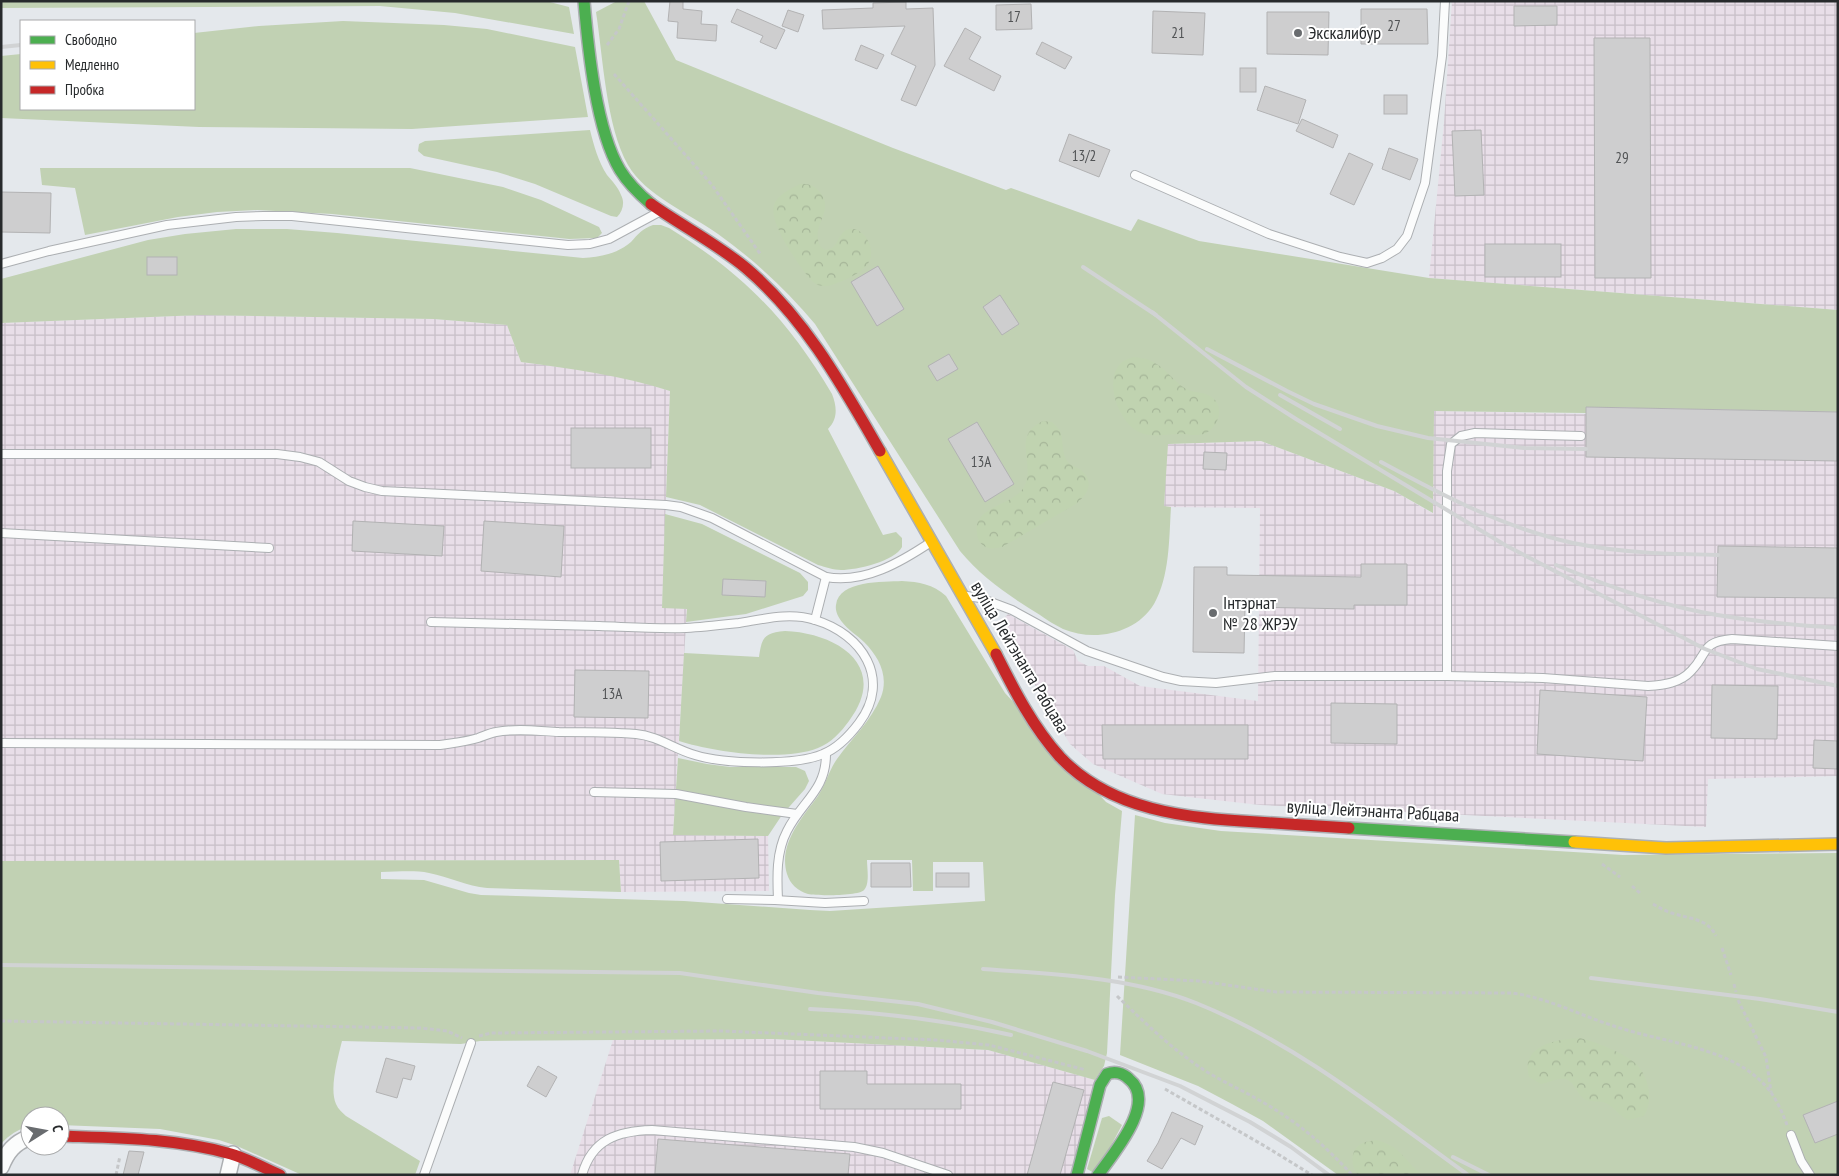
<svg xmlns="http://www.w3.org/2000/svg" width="1839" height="1176" viewBox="0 0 1839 1176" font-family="'PT Sans Narrow',sans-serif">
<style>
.industrial{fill:url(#industrial-grid)}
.grass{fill:#c1d1b3}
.forest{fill:url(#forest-crowns)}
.building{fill:#cececf;stroke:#b2b2b3}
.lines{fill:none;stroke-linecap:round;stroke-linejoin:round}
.lane-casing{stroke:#acafb2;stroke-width:10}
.street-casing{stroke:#acafb2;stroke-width:18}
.fast-casing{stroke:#acafb2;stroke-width:14}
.slow-casing{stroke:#acafb2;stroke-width:14}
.jam-casing{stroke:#acafb2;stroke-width:14}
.path{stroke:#c5c7c9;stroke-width:3;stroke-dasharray:4 2.5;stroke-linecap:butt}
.lane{stroke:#fbfcfc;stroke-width:8}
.street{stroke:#fbfcfc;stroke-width:15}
.fast{stroke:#4caf50;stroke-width:11}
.slow{stroke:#ffc107;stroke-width:11}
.jam{stroke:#c62828;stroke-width:11}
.rail{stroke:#d1d3d4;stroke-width:4}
.poi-dot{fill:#696c6f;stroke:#fff;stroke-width:2}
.labels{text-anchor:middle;stroke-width:4;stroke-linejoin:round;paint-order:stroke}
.number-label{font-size:15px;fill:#515355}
.poi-label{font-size:18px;fill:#272a2c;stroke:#fff;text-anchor:start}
.street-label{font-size:18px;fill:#272a2c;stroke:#fff}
</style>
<defs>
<pattern id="industrial-grid" width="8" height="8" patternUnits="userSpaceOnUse" patternTransform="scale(1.25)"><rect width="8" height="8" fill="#e8dee8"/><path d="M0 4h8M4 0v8" fill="none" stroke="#c7bfc7"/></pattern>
<pattern id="forest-crowns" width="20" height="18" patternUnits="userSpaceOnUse" patternTransform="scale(1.25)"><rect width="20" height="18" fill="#c0d3b0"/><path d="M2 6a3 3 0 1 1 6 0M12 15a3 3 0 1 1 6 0" fill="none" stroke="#a5b598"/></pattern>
</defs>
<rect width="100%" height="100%" fill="#e4e8ec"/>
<g class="industrial">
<path d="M1452,1H1838V310L1429,278L1444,122Z"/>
<path d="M201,315L434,319L507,325L521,362L599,372L636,380L670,391L662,607L687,609L673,835L768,836L769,891L621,892L619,860L1,861V323Z"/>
<path d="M1433,411L1838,419V776L1708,779L1706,827L1260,805L1162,794L1093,764L1070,744L999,624L1008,614L1073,650L1078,661L1088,666H1104L1140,686L1258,701L1260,508L1164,507L1167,444L1261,441L1394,491L1432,513Z"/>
<path d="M773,1039L988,1050L1095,1080L1070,1175H570L613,1040Z"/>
</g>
<g class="grass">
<path d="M1,1H546L569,7L574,34L455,13L380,6L1,8Z"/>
<path d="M617,1H644L676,60L893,148L1006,190L1011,188L1131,231L1138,219L1199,241L1429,278L1838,310V412L1586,407V413L1434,411L1433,513L1394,491L1261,441L1168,444L1164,506L1171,507C1169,538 1170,576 1154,604C1136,634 1094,642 1063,629C1055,625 1047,620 1040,615C1011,597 982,578 960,551L815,324C787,290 753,259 718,234C690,214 645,195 628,165C606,126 603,57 596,12Z"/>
<path d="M343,21L444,25L487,29L575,47L588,117L412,129L199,127L1,118V56L21,54V109H194V33L259,26Z"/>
<path d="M590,130C594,146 598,161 607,175C612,181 618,187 621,195C625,202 623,211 617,217L611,216L535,184L497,172L424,156L418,151L419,144L425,141Z"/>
<path d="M40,168H410L503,187L541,200L599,227L602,233L597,238L569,239L332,214L257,210L217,212L178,217L85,235L75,188L42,185Z"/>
<path d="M653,225H661L669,228C744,274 788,320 832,394C837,407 838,419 828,429L883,535L896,532L902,538V547C895,561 857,570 841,570C833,570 826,567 818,565L700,505L666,497L670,391C621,375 572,369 521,362L507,325L434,319L201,315L1,323V279L148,240L185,234L236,229H287L337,233L583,258C600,257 617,254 631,242C638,234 642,229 653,225Z"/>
<path d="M665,514L702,524L800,573L808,582V590L803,596L746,614L686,622L687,609L662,608Z"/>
<path d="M902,581C919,582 933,584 946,596L1005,693L1106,802L1122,811L1115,895L1107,1053L1104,1066L1095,1080L988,1050L773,1039L480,1041L461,1044L342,1041C338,1057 329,1089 336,1104C338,1109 342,1112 346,1116L420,1161L415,1175H302L237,1146L219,1140L160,1129L60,1125V1116H30V1126C18,1129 9,1135 1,1144V861L619,860L621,892L487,888C467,886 449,877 429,873C414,870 397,872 381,872V879L424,880L469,893L481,895L684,901L810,910L830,911L985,901L983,862H933V891H913L912,860H867C867,868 870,884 864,890C859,896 817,896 808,894C798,891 790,884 787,874C778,844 802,818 818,796C826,784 829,770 837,759C852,738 871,721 881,697C889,676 879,657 864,642C857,635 848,630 842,622C838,617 835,611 836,605C839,580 883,582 902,581Z"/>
<path d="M785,631C837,633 890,666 849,721C841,732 831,743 818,748C783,762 714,752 679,741L684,653L759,657C762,637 764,633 785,631Z"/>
<path d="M678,758L707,764L730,767H796L805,771L809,781L805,789L782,815L768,836L673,835Z"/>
<path d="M1135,815L1165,823L1221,831L1623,855L1838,853V1175H1338L1263,1121L1232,1104L1198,1086L1120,1055Z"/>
<path d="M1109,1116L1122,1125L1096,1174L1087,1169L1102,1118Z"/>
</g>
<g class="forest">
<path d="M800,184C807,183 813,185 818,190C836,208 814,223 818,240C821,254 833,252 838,240C851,210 884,247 866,266C860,273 846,280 837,283C828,287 819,288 812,281C800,268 768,222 774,205C777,195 792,188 800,184Z"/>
<path d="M1134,357C1139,358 1145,358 1149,360C1165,366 1173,382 1188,390C1196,393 1206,392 1213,398C1225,408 1218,427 1206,433C1200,436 1190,435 1184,434C1168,433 1153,439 1139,432C1119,423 1103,380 1121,363C1124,360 1130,358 1134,357Z"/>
<path d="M1043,421L1052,422C1055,425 1058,428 1060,431C1064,441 1061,452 1067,461C1071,467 1079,467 1083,472C1095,484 1086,496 1076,504L1002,547C996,548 989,550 984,546C980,544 977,538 977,533C972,505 1016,506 1025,485C1035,463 1011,435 1043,421Z"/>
<path d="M1580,1038C1594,1041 1623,1053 1634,1062C1649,1075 1654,1100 1644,1116L1628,1120C1619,1116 1614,1107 1606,1103C1599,1100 1589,1103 1583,1098C1577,1093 1575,1084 1568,1080C1560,1076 1549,1083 1541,1084L1529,1077C1520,1045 1557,1039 1580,1038Z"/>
<path d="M1376,1140C1402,1147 1403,1159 1422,1175H1358C1350,1165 1350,1148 1363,1143C1367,1141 1372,1141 1376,1140Z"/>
</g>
<g class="building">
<path d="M670,1H683V9L702,11L701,24L717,25L716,41L677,38L678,22L668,21Z"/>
<path d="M906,2V9L933,8L935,65L916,106L901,100L916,66L891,54L905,26L823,29L822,10L873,8V3Z"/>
<path d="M1031,4L1032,29L996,30V5Z"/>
<path d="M1514,6H1557V25L1514,26Z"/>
<path d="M737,9L785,30L776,49L760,42L763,36L731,22Z"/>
<path d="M1361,9H1427L1428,44H1361Z"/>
<path d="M788,10L804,15L798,32L782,26Z"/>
<path d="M1153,11L1205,13L1203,55L1152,53Z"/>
<path d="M1267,12H1329L1328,55L1267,54Z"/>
<path d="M965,28L981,37L969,59L1001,76L994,91L944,66Z"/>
<path d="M1594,38H1650L1651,278H1595Z"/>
<path d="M1042,42L1072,57L1065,69L1036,54Z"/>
<path d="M861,45L884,55L877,69L855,60Z"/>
<rect x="1240" y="68" width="16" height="24"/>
<path d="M1265,86L1306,100L1298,124L1257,110Z"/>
<rect x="1384" y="95" width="23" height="19"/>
<path d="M1302,119L1338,135L1333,148L1296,131Z"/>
<path d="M1481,130L1484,195L1455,196L1452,131Z"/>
<path d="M1069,134L1110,150L1099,177L1059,161Z"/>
<path d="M1389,148L1418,159L1410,180L1382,169Z"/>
<path d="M1349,153L1373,164L1354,205L1330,194Z"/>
<path d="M1,192L51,193L50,233L1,232Z"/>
<rect x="1485" y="244" width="76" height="33"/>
<rect x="147" y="257" width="30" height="18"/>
<path d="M878,266L904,309L877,326L851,282Z"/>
<path d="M1000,295L1019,324L1002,335L983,307Z"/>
<path d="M949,354L958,369L937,381L928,366Z"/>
<path d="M1586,407L1838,412V461L1586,457Z"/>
<path d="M977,422L1014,484L985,502L948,439Z"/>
<rect x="571" y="428" width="80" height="40"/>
<path d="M1204,452L1227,453L1226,470L1203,469Z"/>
<path d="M353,521L444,526L442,556L352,551Z"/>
<path d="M484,521L564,526L561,577L481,571Z"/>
<path d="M1718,546L1838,548V598L1717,597Z"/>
<path d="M1361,564H1407V605H1354V609L1245,607L1244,653L1193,652L1194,567H1227V575L1361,577Z"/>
<path d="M723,579L766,581L765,597L722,595Z"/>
<path d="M575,670L649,671L648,718L574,717Z"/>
<path d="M1712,685L1778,686L1777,739L1711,738Z"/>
<path d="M1540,690L1647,697L1643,761L1537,754Z"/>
<path d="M1331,703L1397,704V744L1331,743Z"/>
<path d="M1102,725H1248V759H1103Z"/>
<path d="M1814,740L1838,741V769L1813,768Z"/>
<path d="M758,839L759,878L661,881L660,842Z"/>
<path d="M871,863H910L911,887H871Z"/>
<rect x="936" y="873" width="33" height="14"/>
<path d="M386,1058L415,1066L411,1080L403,1078L397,1098L376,1092Z"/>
<path d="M538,1066L557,1077L546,1097L527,1086Z"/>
<path d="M820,1071H867V1084H961V1109H820Z"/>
<path d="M1053,1082L1084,1090L1060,1175H1027Z"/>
<path d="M1838,1101V1134L1815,1143L1803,1115Z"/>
<path d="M1172,1112L1203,1126L1195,1145L1181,1138L1162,1169L1147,1161L1158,1143Z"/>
<path d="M658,1139L850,1154L848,1175L655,1174Z"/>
<path d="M129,1151L144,1152L138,1175H123Z"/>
</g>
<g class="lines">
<defs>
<g id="lane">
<path d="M1135,175L1269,234L1340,257L1367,263L1382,258L1397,249L1407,236L1425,183L1442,56L1445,1"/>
<path d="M1,264L49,251L167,225L236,217L264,216H292L568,245L590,244L609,239L659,212"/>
<path d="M1,454H277L300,457L319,462L349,481L365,487L382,491L666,505L681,507L712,518L826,577C864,584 901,562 931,542"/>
<path d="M1,533L269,548"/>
<path d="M967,596L980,598L1012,610L1087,651L1163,677L1181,681L1216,683L1275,676H1447L1543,678L1648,686C1664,685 1680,683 1691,671C1709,653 1700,642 1732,639L1838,646"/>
<path d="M815,620L826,577"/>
<path d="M1447,676V471L1451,444L1461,436L1475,433L1581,436"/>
<path d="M1,743L440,745C453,743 465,742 478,738C484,736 490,733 496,732C517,728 538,731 559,732C584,732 610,732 636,734C658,736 674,749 695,755C724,764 795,766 823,754C838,748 850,735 859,723C892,679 862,634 815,620C790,612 764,619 739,623C721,625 704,627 686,628C657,629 628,627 599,626C543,625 487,623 431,622"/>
<path d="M594,792L676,794L746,807L797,814"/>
<path d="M727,899L775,900L825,903L864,901"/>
<path d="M778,900C777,877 776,852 787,831C802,801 826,791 826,754"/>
<path d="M1791,1135L1801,1161L1810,1175"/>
<path d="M424,1175L471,1043"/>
<path d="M582,1175C592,1139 618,1131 652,1130L854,1147L883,1153L948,1175"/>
</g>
<g id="street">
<path d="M1,1167C7,1152 14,1143 30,1137"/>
<path d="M228,1175L233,1154"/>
</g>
<g id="fast">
<path d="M584,1C588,48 596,130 620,170C628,183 639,194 651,204"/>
<path d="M1349,828L1574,842"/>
<path d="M1077,1175L1100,1085L1107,1074C1115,1071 1123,1073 1129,1079C1158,1102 1113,1154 1098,1175"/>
</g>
<g id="slow">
<path d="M880,451L996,654"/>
<path d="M1574,842L1666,848L1838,844"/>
</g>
<g id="jam">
<path d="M651,204C682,226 716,243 746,268C805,318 842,385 880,451"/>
<path d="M996,654C1014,690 1033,727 1060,757C1111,811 1187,818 1257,822C1288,824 1318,826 1349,828"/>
<path d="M60,1136C117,1138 175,1138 231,1154C248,1159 264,1168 280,1175"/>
</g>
</defs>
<use href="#lane" class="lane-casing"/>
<use href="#street" class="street-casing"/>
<use href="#fast" class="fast-casing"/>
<use href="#slow" class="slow-casing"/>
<use href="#jam" class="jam-casing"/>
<g class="path">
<path d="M607,45L619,29L629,1"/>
<path d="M614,74L712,185L761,255"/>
<path d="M1602,864L1620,877"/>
<path d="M1632,886L1641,894"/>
<path d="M1653,904C1660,908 1667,912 1675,914C1691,919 1708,919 1716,936"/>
<path d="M1722,948L1731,975"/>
<path d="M1118,977L1199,981L1276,992L1512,993C1549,998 1581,1016 1617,1027C1667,1044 1739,1047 1772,1094C1778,1103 1783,1114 1787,1125"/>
<path d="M1734,984L1736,992"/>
<path d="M1117,996C1145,1023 1172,1049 1204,1070C1221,1081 1240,1089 1257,1099C1294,1119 1324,1144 1352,1175"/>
<path d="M1738,1000L1766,1057L1771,1092"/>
<path d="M1,1021L420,1028L447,1031L462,1038"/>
<path d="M479,1036L491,1033L722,1031L936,1040L989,1045L1086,1070"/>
<path d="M1165,1089L1263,1145L1312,1175"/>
<path d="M116,1175L120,1156"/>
</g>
<use href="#lane" class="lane"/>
<use href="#street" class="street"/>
<use href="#fast" class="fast"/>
<use href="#slow" class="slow"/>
<use href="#jam" class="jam"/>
<g class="rail">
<path d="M1,47L21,45"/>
<path d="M1083,267L1156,315"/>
<path d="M1152,312L1246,387L1296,419L1505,545L1705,649L1757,669L1838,686"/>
<path d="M1207,349L1287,391L1314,404L1377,426L1428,438L1524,448L1586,449"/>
<path d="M1280,395L1340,429"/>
<path d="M1381,462C1442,495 1504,528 1573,543C1621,553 1669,554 1718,555"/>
<path d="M1556,565C1603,584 1651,602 1701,612C1746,621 1792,625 1838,628"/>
<path d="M1,965L680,973L818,993L918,1004L992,1022L1087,1051L1180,1086L1250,1122L1291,1147L1329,1175"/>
<path d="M983,969C1053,974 1130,977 1196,1003C1296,1043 1382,1113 1468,1175"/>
<path d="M1591,978L1760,999L1838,1012"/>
<path d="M810,1009C878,1012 945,1020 1011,1035"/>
<path d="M1453,1157L1489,1175"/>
</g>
</g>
<g class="poi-dot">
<circle cx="1298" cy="33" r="5"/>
<circle cx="1213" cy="613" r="5"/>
</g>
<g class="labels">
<g class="number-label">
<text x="1014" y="22">17</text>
<text x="1394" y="31">27</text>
<text x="1178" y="38">21</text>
<text x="1084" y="161">13/2</text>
<text x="1622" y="163">29</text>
<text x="981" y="467">13А</text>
<text x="612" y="699">13А</text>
</g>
<g class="poi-label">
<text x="1308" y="39">Экскалибур</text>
<text x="1223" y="609">Інтэрнат<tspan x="1223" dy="21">№ 28 ЖРЭУ</tspan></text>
</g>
<g class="street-label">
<text transform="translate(1020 657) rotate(59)" y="6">вуліца Лейтэнанта Рабцава</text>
<text transform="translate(1373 811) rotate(3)" y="6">вуліца Лейтэнанта Рабцава</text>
</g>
</g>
<rect width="1839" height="1176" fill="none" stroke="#272a2c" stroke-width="5"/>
<rect x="20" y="20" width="175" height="90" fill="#ffffff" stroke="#a9aaab"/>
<rect x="30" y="36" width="25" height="8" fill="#4caf50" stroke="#a9aaab"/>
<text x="65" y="45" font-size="15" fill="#272a2c">Свободно</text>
<rect x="30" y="61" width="25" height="8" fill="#ffc107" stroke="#a9aaab"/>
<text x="65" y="70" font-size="15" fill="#272a2c">Медленно</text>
<rect x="30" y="86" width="25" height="8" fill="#c62828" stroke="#a9aaab"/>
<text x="65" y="95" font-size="15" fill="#272a2c">Пробка</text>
<g transform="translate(45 1131) rotate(79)"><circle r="24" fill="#ffffff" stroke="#a9aaab"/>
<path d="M0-4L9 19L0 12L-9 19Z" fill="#696c6f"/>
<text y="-8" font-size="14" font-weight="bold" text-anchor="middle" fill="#272a2c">С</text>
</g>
</svg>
